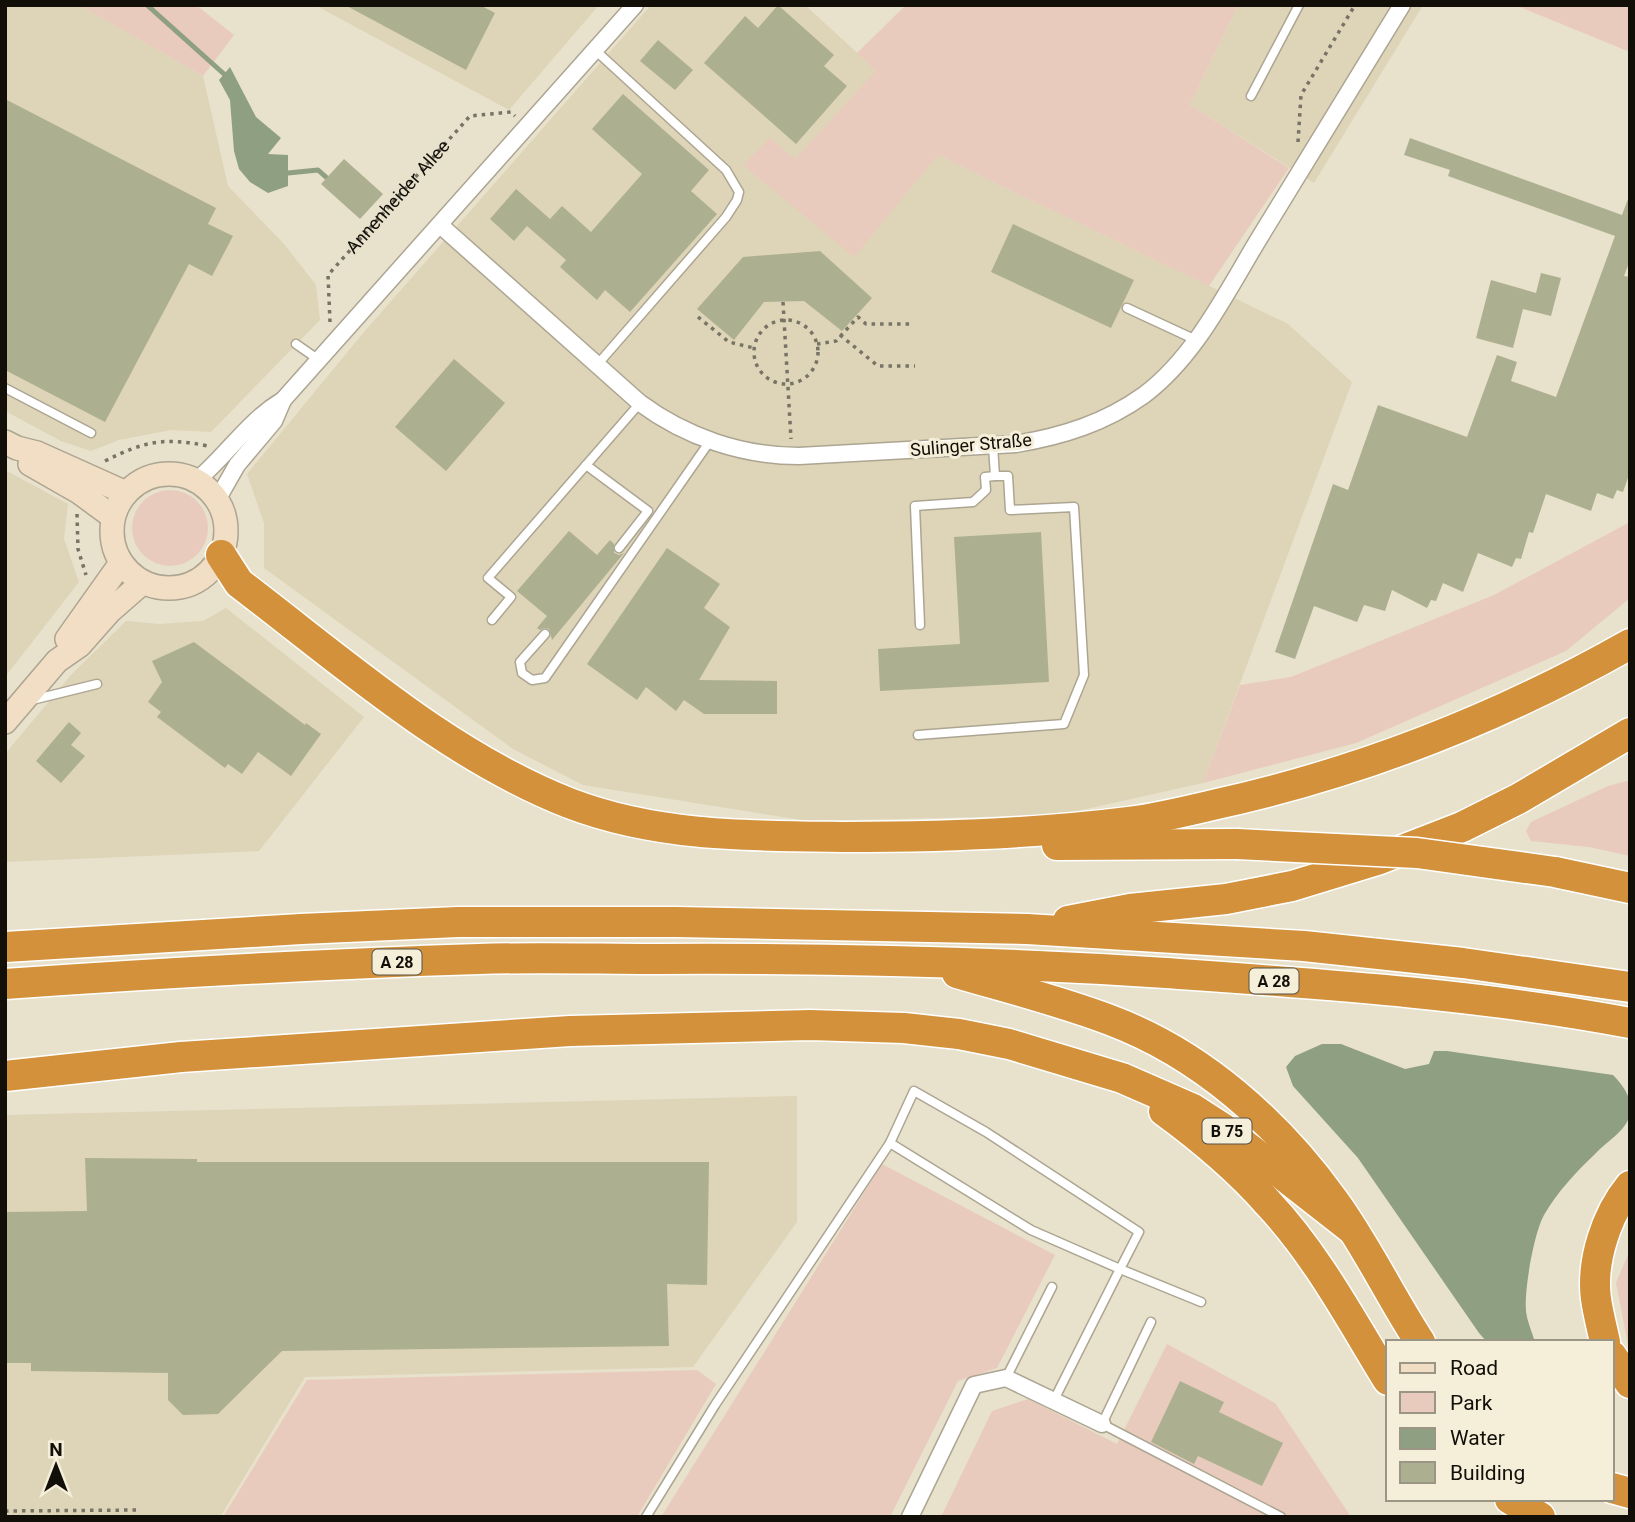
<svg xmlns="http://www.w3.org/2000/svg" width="1635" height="1522" viewBox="0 0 1635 1522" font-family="Roboto,sans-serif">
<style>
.built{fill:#ded4b8}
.green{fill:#e8cbbc}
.water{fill:#8e9f82}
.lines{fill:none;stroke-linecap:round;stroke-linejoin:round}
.stream{stroke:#8e9f82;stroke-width:5}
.building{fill:#adb090}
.lane-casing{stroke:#aca592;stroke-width:11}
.street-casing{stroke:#aca592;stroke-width:19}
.secondary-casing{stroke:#aca592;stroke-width:26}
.highway-casing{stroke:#fff;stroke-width:33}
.path{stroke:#777365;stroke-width:3.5;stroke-dasharray:3.5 5;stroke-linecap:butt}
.lane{stroke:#fff;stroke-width:8}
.street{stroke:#fff;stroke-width:16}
.secondary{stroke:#f2dec4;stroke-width:23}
.highway{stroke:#d2913a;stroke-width:30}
.highway-bridge-casing{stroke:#fff;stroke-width:33;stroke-linecap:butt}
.highway-bridge{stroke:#d2913a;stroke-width:30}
.labels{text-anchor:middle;stroke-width:6;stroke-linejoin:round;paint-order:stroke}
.shield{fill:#f5eed9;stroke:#555247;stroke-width:2}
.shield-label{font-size:16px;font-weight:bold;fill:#110f08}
.street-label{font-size:18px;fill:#110f08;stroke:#f5eed9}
</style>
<rect width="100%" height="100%" fill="#e8e1cc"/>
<g class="built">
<path d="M5,5H79L203,76L228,186L284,244L316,285L320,320L211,432L171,430L119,440L91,451L61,441L5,411Z"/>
<path d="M315,5H599L509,110Z"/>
<path d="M651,5H805L877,71L795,159L854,256L938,155L1288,324L1352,382L1203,783L1059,815L808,821L583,785L513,749L264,568V523L247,474L364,332Z"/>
<path d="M1238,5H1423L1314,183L1190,105Z"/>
<path d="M5,470L68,504L64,539L79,582L5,677Z"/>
<path d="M226,608L364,717L259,851L5,862V754L71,675L126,621L159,624L203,621Z"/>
<path d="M797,1096V1222L693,1367L305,1377L220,1517H5V1115Z"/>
</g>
<g class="green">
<path d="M79,5H196L234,35L203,76Z"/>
<path d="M906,5H1238L1190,105L1289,168L1209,286L938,155L854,257L743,165L770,138L795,159L876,71L857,53Z"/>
<path d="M1515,5H1630V52Z"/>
<circle cx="170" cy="528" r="38"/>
<path d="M1630,522V598L1566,651L1356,743L1203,783L1240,685L1291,677L1494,595Z"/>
<path d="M1630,780V856L1589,847L1531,841L1526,831L1531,822L1608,786Z"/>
<path d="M882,1164L1055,1255L997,1368L958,1381L890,1517H661Z"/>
<path d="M1630,1250V1355L1616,1283Z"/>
<path d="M1167,1344L1275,1403L1351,1517H941L992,1411L1028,1399L1117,1444Z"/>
<path d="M697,1370L716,1384L637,1517H223L307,1380Z"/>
</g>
<g class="water">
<path d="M230,67L256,117L281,138L268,154L288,155V186L268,193L250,182L239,169L234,151L230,100L219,80Z"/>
<path d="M1322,1044H1341L1405,1069L1429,1064L1434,1051H1447L1613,1075C1624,1086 1635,1102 1629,1118C1623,1133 1606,1142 1596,1153C1577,1171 1557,1192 1544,1215C1534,1233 1524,1290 1526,1311C1527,1321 1532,1332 1535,1342H1487L1479,1333L1358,1158L1293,1086L1286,1067L1295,1056Z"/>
</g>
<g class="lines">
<g class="stream">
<path d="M147,5L224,74"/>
<path d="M288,173L318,170L327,178"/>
</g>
</g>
<g class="building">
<path d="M345,5H480L495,13L466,70Z"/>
<path d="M778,5L834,55L824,66L847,86L796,144L704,63L745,16L758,28Z"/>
<path d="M658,40L693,70L675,90L640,61Z"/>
<path d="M623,94L709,170L691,191L717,214L630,312L605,290L597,300L560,267L566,260L527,226L514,241L490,219L516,189L550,219L562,206L591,232L642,174L592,129Z"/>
<path d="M5,99L216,208L208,224L233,236L212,276L189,264L105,422L5,370Z"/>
<path d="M1410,138L1622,215L1628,199L1630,200V260L1624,276L1630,277V472L1623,492L1617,490L1613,499L1597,493L1591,511L1546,494L1533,533L1529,532L1521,559L1516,558L1512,567L1478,553L1463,592L1443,583L1436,601L1431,600L1427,608L1392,590L1385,611L1364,605L1357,622L1314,606L1295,659L1275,652L1333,484L1348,490L1378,405L1467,437L1497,355L1517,362L1511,381L1556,397L1615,236L1448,176L1450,170L1404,155Z"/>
<path d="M344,159L383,194L360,219L321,184Z"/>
<path d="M1013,224L1134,280L1111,328L991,272Z"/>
<path d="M820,251L872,298L842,331L804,301L764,302L734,340L697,309L743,257Z"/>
<path d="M1541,273L1561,278L1551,316L1523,309L1513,348L1476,338L1491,280L1536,293Z"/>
<path d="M454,359L505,403L446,471L395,427Z"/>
<path d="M569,531L597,555L610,540L614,544V553L619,555L624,553L552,640L549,629L544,628L540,630L537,628L547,616L517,591Z"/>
<path d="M1041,532L1049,682L880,691L878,649L960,644L954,537Z"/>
<path d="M667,548L720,584L704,608L730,627L699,680L777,681V714H704L684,700L676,711L646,687L637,700L587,664Z"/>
<path d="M194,642L305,725L306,723L321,734L291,776L258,752L242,774L228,764L225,768L157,717L161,712L148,702L162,682L152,661Z"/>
<path d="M69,722L81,733L71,745L85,756L61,783L36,761Z"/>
<path d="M85,1158L197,1159V1162H709L707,1285L667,1284L669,1346L282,1351L218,1414L183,1415L168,1400V1373L31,1371V1363H5V1212L87,1211Z"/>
<path d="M1180,1381L1224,1402L1219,1412L1283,1443L1262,1486L1198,1456L1194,1464L1151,1442Z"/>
</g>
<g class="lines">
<defs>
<g id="lane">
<path d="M595,50L726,170L739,192L737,200L726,217L597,365"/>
<path d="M1251,96L1299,5"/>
<path d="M1127,308L1196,340"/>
<path d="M296,344L319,360"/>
<path d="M5,388L91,433"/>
<path d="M586,465L648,511L619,548"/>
<path d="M492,620L511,597L488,578L640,403"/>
<path d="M920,625L915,506L973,502L986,490L985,477L995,476"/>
<path d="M545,634L520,662L522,673L532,680L545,678L710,441"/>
<path d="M32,700L97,684"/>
<path d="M918,735L1064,724L1084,675L1074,507L1010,510L1008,476H995L993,446"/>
<path d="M890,1143L1031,1230L1120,1269L1054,1400"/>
<path d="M1151,1322L1102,1424L1281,1517"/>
<path d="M1006,1378L1052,1287"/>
<path d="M646,1517L715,1405L890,1143L914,1091L986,1132L1139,1232L1120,1269L1201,1302"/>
</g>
<g id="street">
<path d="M440,225L640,403C686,437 742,456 799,456L1016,444C1063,436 1105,423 1144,395C1196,356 1227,291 1260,237C1307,160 1355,82 1402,5"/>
<path d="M196,481C227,455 248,421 283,400L635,5"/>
<path d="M217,500L237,465L274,421L283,400"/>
<path d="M910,1517L974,1385L1006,1378L1102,1424"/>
</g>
<g id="secondary">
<path d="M5,442L17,448L37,453L126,493"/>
<path d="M30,464L79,492L113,517"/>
<circle cx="169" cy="531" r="57"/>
<path d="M67,639L121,563"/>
<path d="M5,722L57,661L80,645L110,611L142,583"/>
</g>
<g id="highway">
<path d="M221,555L239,583C343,662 447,755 569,803C657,837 751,836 844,837C940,837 1034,834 1129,822C1159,818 1188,811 1217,804C1362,772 1501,717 1630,644"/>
<path d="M1057,845L1237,844"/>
<path d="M1555,872L1630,888"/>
<path d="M1068,921L1130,909L1226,899L1292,886L1377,860L1462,827L1518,799L1630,733"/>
<path d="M5,947L301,929L458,922H676L1027,929L1304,946L1463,963L1630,987"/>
<path d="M957,973C1008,988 1060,1001 1110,1020C1201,1054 1278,1123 1334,1201C1366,1245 1390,1296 1420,1342"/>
<path d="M5,984C163,973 321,964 479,959C539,957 599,959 659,959C829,958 997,962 1166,973C1321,984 1477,994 1630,1023"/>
<path d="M5,1076L181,1057L570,1031L810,1025L904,1028L959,1034L1009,1044L1122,1078L1193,1109L1224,1129L1353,1230"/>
<path d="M1164,1111C1201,1138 1237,1168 1268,1203C1317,1255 1351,1320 1388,1380"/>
<path d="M1605,1342C1602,1328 1598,1313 1596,1299C1591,1262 1606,1215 1630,1186"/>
<path d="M1612,1356L1630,1383"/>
<path d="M1612,1488L1630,1493"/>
<path d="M1510,1499L1540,1517"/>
</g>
</defs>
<use href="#lane" class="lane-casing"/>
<use href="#street" class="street-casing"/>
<use href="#secondary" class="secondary-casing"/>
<use href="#highway" class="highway-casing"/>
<g class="path">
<path d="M1298,142L1301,95L1355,5"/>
<path d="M783,302L791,439"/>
<path d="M698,317L729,342L754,348"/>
<circle cx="786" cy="352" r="32"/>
<path id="s1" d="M330,322L328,275L470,116L511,112L515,116"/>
<path d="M840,335L878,366H915"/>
<path d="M817,344L836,341L858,317L866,324H914"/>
<path d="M105,461C145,441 164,437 208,446"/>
<path d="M77,514L78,549L86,575"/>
<path d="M5,1511L137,1510"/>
</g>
<use href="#lane" class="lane"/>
<use href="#street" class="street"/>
<use href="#secondary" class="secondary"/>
<use href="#highway" class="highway"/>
<defs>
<path id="highway-bridge" d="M1237,844L1417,853L1555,872"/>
</defs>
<use href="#highway-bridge" class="highway-bridge-casing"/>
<use href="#highway-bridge" class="highway-bridge"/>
</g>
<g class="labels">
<g class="shield">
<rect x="372.5" y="949.5" width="49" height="25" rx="5"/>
<rect x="1249.5" y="968.5" width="49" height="25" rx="5"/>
<rect x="1202.5" y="1118.5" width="49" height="25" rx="5"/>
</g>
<g class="shield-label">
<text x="397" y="968">A 28</text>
<text x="1274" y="987">A 28</text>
<text x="1227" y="1137">B 75</text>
</g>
<g class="street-label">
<text dy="6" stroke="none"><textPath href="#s1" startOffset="152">Annenheider Allee</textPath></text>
<text transform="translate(971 445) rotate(-5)" y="6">Sulinger Straße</text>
</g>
</g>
<rect width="1635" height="1522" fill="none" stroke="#110f08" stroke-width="14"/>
<rect x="1386" y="1340" width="228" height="161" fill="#f5eed9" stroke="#9a9585" stroke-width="2"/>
<rect x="1400" y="1363" width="35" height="10" fill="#f2dec4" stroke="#9a9585" stroke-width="2"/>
<text x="1450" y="1375" font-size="21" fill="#110f08">Road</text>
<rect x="1400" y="1392" width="35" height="21" fill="#e8cbbc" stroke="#9a9585" stroke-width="2"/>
<text x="1450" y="1410" font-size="21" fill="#110f08">Park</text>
<rect x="1400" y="1428" width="35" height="21" fill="#8e9f82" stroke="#9a9585" stroke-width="2"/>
<text x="1450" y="1445" font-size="21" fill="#110f08">Water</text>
<rect x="1400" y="1462" width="35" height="21" fill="#adb090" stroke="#9a9585" stroke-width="2"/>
<text x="1450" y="1480" font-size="21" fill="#110f08">Building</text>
<g transform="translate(56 1466)" stroke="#f5eed9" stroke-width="5" paint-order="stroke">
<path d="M0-5L12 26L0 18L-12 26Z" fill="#110f08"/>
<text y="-10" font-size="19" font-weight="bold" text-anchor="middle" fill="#110f08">N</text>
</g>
</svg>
